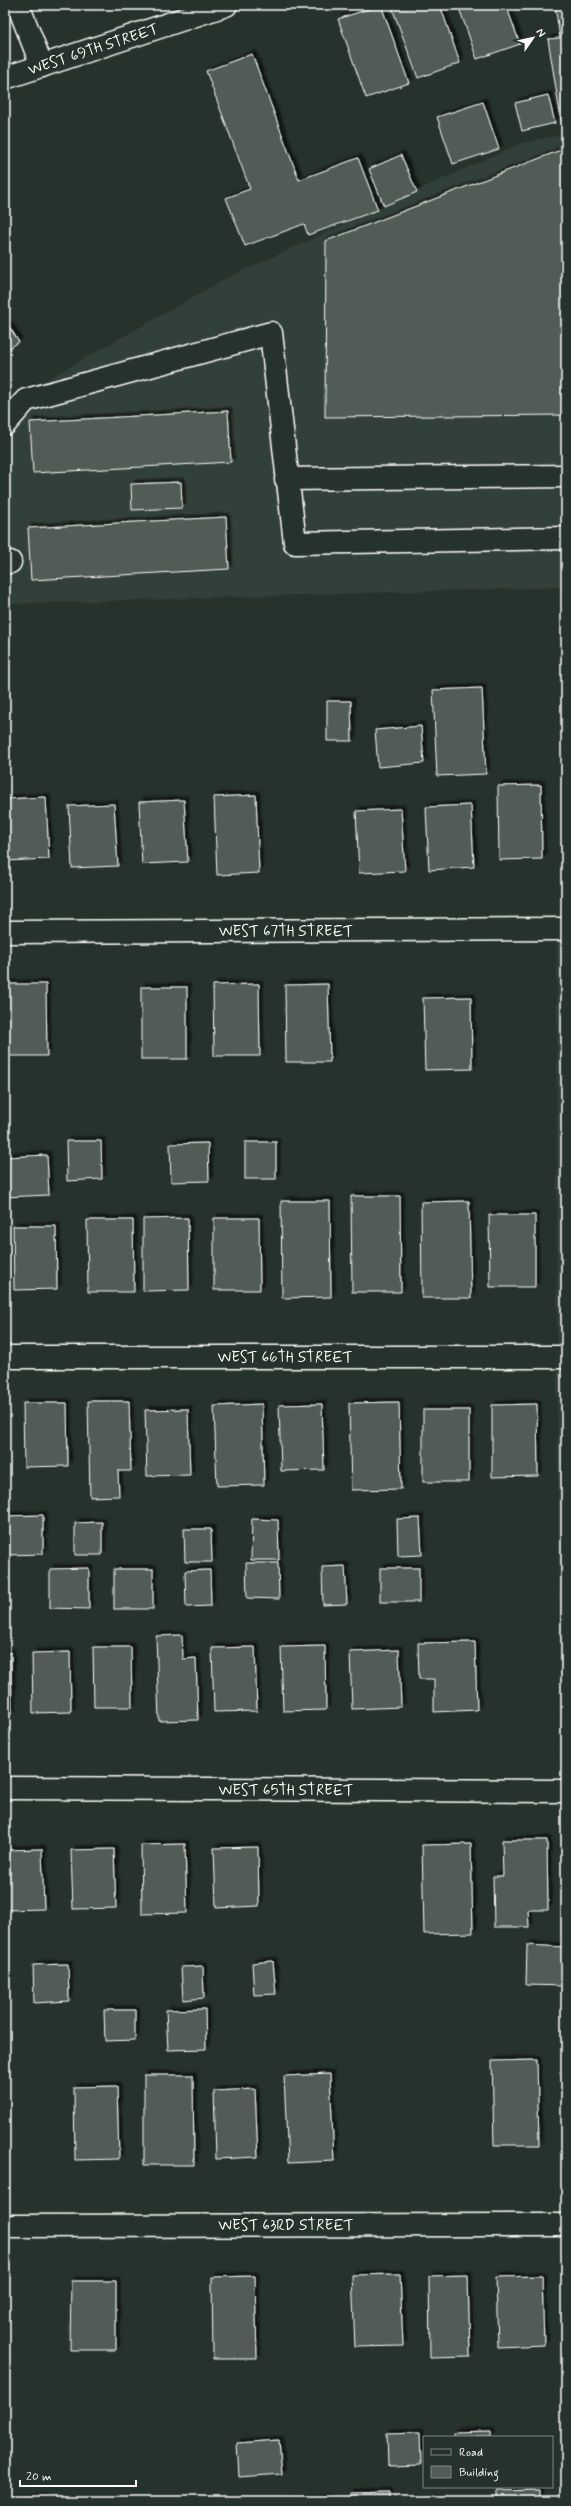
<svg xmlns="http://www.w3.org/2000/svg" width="571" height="2506" viewBox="0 0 571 2506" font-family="Mynerve,sans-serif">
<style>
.built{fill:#333f3a}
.building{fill:#515c57;stroke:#fff;filter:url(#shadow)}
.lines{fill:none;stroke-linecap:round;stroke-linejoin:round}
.lane-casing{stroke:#fff;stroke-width:25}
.street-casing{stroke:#fff;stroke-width:25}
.lane{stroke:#26332d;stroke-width:22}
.street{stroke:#26332d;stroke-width:22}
.labels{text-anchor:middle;stroke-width:4;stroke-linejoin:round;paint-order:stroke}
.street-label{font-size:15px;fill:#fff;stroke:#26332d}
</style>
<defs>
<filter id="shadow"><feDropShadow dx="3.5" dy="-3.5" stdDeviation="1" flood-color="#0009"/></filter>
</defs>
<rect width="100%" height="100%" fill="#26332d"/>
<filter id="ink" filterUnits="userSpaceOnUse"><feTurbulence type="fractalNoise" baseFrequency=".025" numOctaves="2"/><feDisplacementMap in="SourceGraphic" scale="8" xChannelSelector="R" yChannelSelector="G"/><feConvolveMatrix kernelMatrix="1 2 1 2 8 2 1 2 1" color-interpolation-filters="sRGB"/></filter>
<g filter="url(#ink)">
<g class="built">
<path d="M566,134V587L5,604V403L229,277L521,143Z"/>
<path d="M557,929H566V2051H562L557,1357Z"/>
</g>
<g class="building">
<path d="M381,5L409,83L366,98L338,19Z"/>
<path d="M391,5H440L460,63L418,78Z"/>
<path d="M458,5H506L520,44L477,59Z"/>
<path d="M555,5H566V131L563,132L548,39L560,38Z"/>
<path d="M252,54L299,180L358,158L378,210L308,235L304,224L245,246L226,198L250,189L206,71Z"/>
<path d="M548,95L555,123L522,131L515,103Z"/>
<path d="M483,102L499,149L453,164L437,117Z"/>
<path d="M566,148V415L325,417L326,241Z"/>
<path d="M401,155L417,192L384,206L369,169Z"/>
<path d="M5,320L19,342L5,351Z"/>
<path d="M228,411L231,462L33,473L30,422Z"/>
<path d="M181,482L182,508L132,510L131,484Z"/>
<path d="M226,517L229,569L31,580L28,528Z"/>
<path d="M482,688L486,774L437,776L433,690Z"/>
<path d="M327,701H351L352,741H327Z"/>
<path d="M421,726L424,763L378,767L375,730Z"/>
<path d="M541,785L542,859L499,860L498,786Z"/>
<path d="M256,795L259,873L217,875L214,797Z"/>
<path d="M46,797L49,859L5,861V799Z"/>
<path d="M184,800L188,862L142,864L139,802Z"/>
<path d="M114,804L118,866L72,868L69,806Z"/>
<path d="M471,805L474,867L429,870L426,807Z"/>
<path d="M401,809L405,871L359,873L356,811Z"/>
<path d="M5,984H46L47,1056H5Z"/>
<path d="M259,984L260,1056H214L213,985Z"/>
<path d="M328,984L330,1062H286L285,985Z"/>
<rect x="141" y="987" width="46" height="72"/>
<path d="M471,997L472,1069L425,1070L423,998Z"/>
<path d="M66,1141H101L102,1179L67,1181Z"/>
<rect x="245" y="1142" width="31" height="37"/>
<path d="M208,1143L209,1181L171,1182L170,1144Z"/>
<path d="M47,1155L49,1195L5,1197V1157Z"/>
<path d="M351,1196H400L401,1292H352Z"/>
<path d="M281,1201H330L331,1297L282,1298Z"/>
<path d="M469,1201L471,1298H422L421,1202Z"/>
<path d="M489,1215H535V1287H490Z"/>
<path d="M188,1218L189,1290L143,1291V1219Z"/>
<path d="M214,1218H259L260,1290H214Z"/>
<path d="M87,1220H133L134,1292H88Z"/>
<path d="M13,1226H56L57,1289L14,1290Z"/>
<path d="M88,1401H129L131,1471H118L119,1496L90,1497Z"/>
<path d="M399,1402L401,1489L351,1490L349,1403Z"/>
<path d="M23,1403H67L68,1466L24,1467Z"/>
<path d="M262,1404L264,1485L217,1486L214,1406Z"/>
<path d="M322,1404L324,1470L281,1471L279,1405Z"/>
<path d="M537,1404L538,1476L492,1477V1405Z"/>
<path d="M188,1409L190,1475L147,1476L145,1410Z"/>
<rect x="423" y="1410" width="46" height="72"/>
<path d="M43,1515V1554L5,1555V1516Z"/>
<path d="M420,1518L422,1555L398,1556L397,1519Z"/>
<path d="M252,1519L278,1520L279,1560H251Z"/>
<path d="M102,1522V1555H75V1523Z"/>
<path d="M184,1529H211L212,1562H185Z"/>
<path d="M246,1563H278L279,1599L247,1598Z"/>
<path d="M345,1566L347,1604L323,1605L322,1567Z"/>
<path d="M89,1568V1609L50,1608V1569Z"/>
<rect x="380" y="1568" width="39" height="34"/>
<rect x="114" y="1569" width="39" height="40"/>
<path d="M210,1570L211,1606L186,1607L185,1571Z"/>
<path d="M182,1635L183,1659L196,1658L198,1720L159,1721L156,1636Z"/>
<path d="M475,1642L477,1710L434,1712V1679H419L418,1643Z"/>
<path d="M325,1646L326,1710L283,1711L281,1647Z"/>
<path d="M93,1647H131L132,1707H94Z"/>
<path d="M255,1647L257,1711L214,1712L212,1648Z"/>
<path d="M399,1650L401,1707L352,1709L350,1652Z"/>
<path d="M70,1652L71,1712L33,1713L32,1653Z"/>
<path d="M5,1653H11L12,1713H5Z"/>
<path d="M502,1840H547L548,1910H528L529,1927H494L493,1876H503Z"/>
<path d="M185,1844L187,1913L142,1914L141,1845Z"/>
<path d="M471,1844L473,1933L424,1934L422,1845Z"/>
<path d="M258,1847L259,1906L216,1908L214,1848Z"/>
<path d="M42,1849L44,1909L5,1910V1850Z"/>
<path d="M114,1849L116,1908L73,1909L71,1850Z"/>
<path d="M527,1945L565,1947L564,1986L526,1985Z"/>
<path d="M273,1961L276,1994L254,1995L252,1963Z"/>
<path d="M68,1964L69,2001L34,2003L33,1965Z"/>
<path d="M203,1966L204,1998L183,2000L181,1967Z"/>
<path d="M205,2009L206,2049L168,2050L166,2010Z"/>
<path d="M104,2010H135V2040L105,2041Z"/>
<path d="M537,2060L539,2145H494L492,2061Z"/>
<path d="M565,2068H566V2133Z"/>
<path d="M330,2074L334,2161L288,2163L284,2076Z"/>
<path d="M144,2075H193L194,2165H144Z"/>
<path d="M117,2086L119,2159L75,2160L74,2087Z"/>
<path d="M255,2089L258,2157L216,2159L214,2091Z"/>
<path d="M400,2274L403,2346L355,2347L352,2275Z"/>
<path d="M468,2275L470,2357L430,2358L429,2276Z"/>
<path d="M255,2276L257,2359H213L212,2277Z"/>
<path d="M542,2276L544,2345L498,2347L496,2277Z"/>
<path d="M71,2281H116V2350H70Z"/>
<path d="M420,2432L421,2465L388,2466L387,2433Z"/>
<path d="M491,2432V2437H454V2433Z"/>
<path d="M279,2440L282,2474L239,2477L237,2443Z"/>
<path d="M540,2490V2501H497V2491Z"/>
<path d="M389,2493V2501H350V2494Z"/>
<path d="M45,2498V2501H5V2499Z"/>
<path d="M329,2498V2501H281V2500Z"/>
</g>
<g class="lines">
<defs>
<g id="lane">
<path d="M18,5L42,66"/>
<path d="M5,424L26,400L271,333L295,543L566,538"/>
<path d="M286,479L566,476"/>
<path d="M5,561L10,562"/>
</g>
<g id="street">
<path d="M5,78L226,5"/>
<path d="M5,932L566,929"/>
<path d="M5,1357H566"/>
<path d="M5,1788L566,1791"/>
<path d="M5,2226L566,2225"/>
</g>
</defs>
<use href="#lane" class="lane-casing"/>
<use href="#street" class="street-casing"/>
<use href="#lane" class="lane"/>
<use href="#street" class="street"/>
</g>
</g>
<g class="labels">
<g class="street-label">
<text transform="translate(93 49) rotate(-18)" y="5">WEST 69TH STREET</text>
<text x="286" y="936">WEST 67TH STREET</text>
<text x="285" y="1362">WEST 66TH STREET</text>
<text x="286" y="1795">WEST 65TH STREET</text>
<text x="286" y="2230">WEST 63RD STREET</text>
</g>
</g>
<rect width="571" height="2506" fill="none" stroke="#26332d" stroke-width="20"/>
<rect x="10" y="10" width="551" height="2486" fill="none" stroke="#fff" stroke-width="1.5" filter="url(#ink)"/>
<rect x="423" y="2436" width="130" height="52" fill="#26332d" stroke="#7d8581"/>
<rect x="431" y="2449" width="20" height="6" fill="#26332d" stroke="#7d8581"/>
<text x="459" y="2456" font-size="12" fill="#ffffff">Road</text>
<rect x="431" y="2466" width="20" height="12" fill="#515c57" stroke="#7d8581"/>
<text x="459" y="2476" font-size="12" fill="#ffffff">Building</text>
<g transform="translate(533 38) rotate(56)" stroke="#26332d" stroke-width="3" paint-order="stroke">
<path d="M0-3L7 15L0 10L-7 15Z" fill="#ffffff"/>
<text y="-6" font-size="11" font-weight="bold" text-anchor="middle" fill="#ffffff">N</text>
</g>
<path d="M20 2480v6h116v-6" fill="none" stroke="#ffffff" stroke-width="2"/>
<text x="26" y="2480" font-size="12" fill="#ffffff" stroke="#26332d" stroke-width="3" paint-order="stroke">20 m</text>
</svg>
